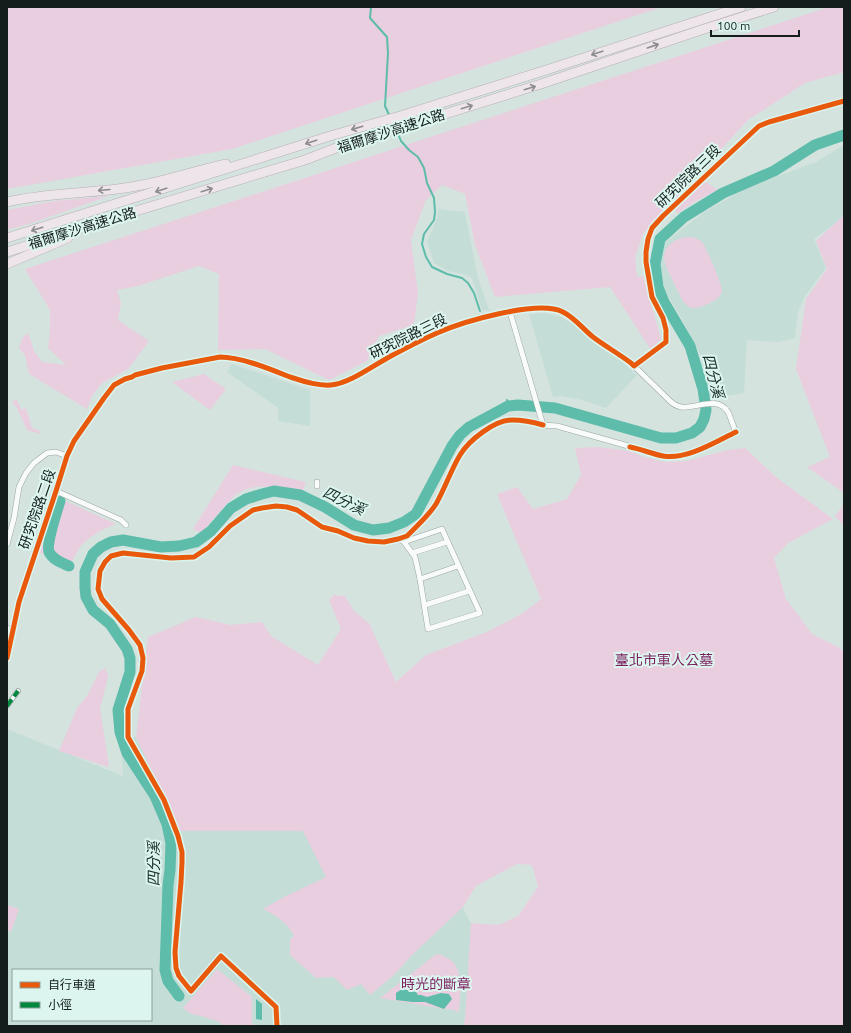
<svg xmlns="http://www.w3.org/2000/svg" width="851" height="1033" viewBox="0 0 851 1033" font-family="Ubuntu,'Noto Sans TC',sans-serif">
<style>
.built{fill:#c4ded7;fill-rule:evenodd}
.green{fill:#e9cedf}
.water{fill:#5dbcaa}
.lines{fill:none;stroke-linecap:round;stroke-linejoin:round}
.stream{stroke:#5dbcaa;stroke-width:2}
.river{stroke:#5dbcaa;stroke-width:11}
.pedestrian-casing{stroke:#9aa5a2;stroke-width:5.5}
.minor-casing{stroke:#9aa5a2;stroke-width:6}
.motorway-casing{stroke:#b5afb5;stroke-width:10}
.pedestrian{stroke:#f9fbfa;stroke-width:4}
.minor{stroke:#f9fbfa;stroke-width:5}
.motorway{stroke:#eee5eb;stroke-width:9}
.quiet{stroke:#00873e;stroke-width:4;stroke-dasharray:8 4;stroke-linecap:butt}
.cycleway-casing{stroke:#dcf6ef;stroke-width:8}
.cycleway{stroke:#e8590c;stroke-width:5}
.oneway{stroke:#8c8b8d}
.labels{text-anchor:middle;stroke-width:4;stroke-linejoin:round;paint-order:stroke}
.street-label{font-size:14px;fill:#141d1b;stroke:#dcf6ef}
.park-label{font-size:14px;fill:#7c1f5e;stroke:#dcf6ef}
.water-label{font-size:15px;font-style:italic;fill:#1a2f2a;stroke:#dcf6ef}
</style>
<rect width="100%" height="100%" fill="#d5e3df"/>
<g class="built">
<path d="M842,146H844V217L814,239L826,268L805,296L798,312L795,338L779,342L747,340L744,393L709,399L701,356L683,321L668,296L661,279L660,266L663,244L703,213L746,188L816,162Z"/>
<path d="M438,209L465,212L478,278L489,310H482L472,278L463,274L448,271L434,263L427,242L437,218Z"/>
<path d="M546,313L561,317L574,325L591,341L622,362L637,375L606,408L578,399L560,396L553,397L529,314Z"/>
<path d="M232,364L310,390V426L278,421V408L227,372Z"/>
<path d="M7,729L123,776L121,738L136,737L181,831H303L424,829L471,924L465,1019L463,1026H7ZM13,970H151V1020H13Z"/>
</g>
<g class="green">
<path d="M7,7H662L232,149L7,189Z"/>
<path d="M829,7H844V72L805,83L748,120L643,234L635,257L637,277L643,276L661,339L651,350L610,287L495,297L475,245L465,194L442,185L426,200L411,240L418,293L414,325L379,336L367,361L329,380L265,349L218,350L219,274L199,266L138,286L117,290L121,303L118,320L149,341L128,369L102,383L92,396L87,409L29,374L25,355L19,348L22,339L27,333L30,338L34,351L42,362L66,365L48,348L50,332V310L25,269Z"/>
<path d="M705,181L717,190L694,202L678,213L675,210Z"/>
<path d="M109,196L32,223L7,230V210L54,201Z"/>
<path d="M844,215V493L807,467L830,457L796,369L806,299L827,269L816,241Z"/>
<path d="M688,237C693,237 698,238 702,242C706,247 722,284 722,290C721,298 715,300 710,303C699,308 691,312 683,301C679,293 664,265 664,258C664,245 677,238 688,237Z"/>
<path d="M204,374L226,389L210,410L172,382Z"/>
<path d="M16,399L22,410L26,408L32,428L39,430L40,434L27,430L17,408L12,402Z"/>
<path d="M599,447L629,451L644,457L664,462L687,461L728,450L745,448L776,477L833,519L788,543L774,558L786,599L812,634L840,648L844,653V840L840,841H844V1026H463L465,1019L471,923L499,925L518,916L538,887L532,865L517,864L476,886L463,907L413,954L394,975L370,995L361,984L347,990L334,977L316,978L290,955V939L294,936C287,922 277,916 263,909L282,898L326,877L303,831H181L136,737L148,637L196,617L230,625L262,622L271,636L318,665L341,629L329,600L334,595L345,596L354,611L369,623L396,682L426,655L487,632L523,613L541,599L497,494L517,487L533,509L567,499L581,475L575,448Z"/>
<path d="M233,465L306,482L303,491C280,488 252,480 233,497L201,533L193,529Z"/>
<path d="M57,497L116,524C102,529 90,536 80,547C77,552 74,557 72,561L37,552Z"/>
<path d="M844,504V526L835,516Z"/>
<path d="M105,668L108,676L104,693L100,708L109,767L59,751L77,708L87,696L99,672Z"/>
<path d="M7,905L19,909L11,932L7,930Z"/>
<path d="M439,954C443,956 450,959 453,962C464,976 460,995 459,1012L449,1009H445L380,998L435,955Z"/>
<path d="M217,969L252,997V1023L257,1026H225L217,1021L201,1016L191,1014L183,1008Z"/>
</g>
<g class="water">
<path d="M402,989L416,992L418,995H421L427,997L441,993L449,994L452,999L444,1009L425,1002H412L396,1000V993Z"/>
<path d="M256,999L262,1004V1020L256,1019Z"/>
</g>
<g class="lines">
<g class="stream">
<path d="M371,7L370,18L387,37L388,53L385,106L390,117"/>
<path d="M397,131L401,141L409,150L418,157L424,168L427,183L434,198L435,212L434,220L424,234L422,244L426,257L432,267L447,274L462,278L468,283L474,293L480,311"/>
<path d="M507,400L508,406"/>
</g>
<g class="river">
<path d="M60,501C57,511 46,543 49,552C53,560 62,563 69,566"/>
<path d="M179,996L168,981L165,970L168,885L170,870L171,843L167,824L155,796L127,753L120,732L118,710L130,672V658L127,649L110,624L93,610L86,597L85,588V572L93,554L101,547L111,542L123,540L161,547L179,546L196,542L211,531L231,508L246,499L262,494L274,491L300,495L325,507L354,525L373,530L389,528L404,522L416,514L452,446L460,435L469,427L508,406L518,405L555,408L661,438H676L692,433L700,427L704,419L706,410L703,389L690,346L664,302L658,287L655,264L660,239L684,217L723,193L774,171L815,145L844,135"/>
</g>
<defs>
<path id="pedestrian" d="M7,706L18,691"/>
<g id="minor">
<path d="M634,366L666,342V330L663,318L652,297L646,262V252L648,239L652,228L663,216L759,126L769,122L844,101"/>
<path d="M317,486V482"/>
<path d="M56,491L121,520L126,525"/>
<path d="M400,539L404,542L415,557L420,579L428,629L480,613L442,529L404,542"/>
<path d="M7,544L14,518L19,487L26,473L34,463L47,453L56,452L67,456"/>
<path d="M412,553L447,542"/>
<path d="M420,579L458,566"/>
<path d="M425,605L469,591"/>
<path d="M7,628L11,640"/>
<path d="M7,658L19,602L56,491L67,456L74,441L104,398L114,385L125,379L132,377L135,375L162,368L220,357H228L261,366L304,382L318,385H331L346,382L383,360L438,332L477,318L497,314L529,308H547L562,311L575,321L593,337L631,363L670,401C673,404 677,406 681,407C696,409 717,395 728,412C731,418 733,426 736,432L691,453L677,456H664L557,426L543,425L510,312"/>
</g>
<g id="motorway">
<path d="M7,202C48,192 90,194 131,187C164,182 194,171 226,164"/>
<path d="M7,238L330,136L400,116L540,72L741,7"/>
<path d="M7,252L116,217L305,160L336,148L541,84L701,30L774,7"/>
<path d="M7,264L68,238"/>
</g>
</defs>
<use href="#pedestrian" class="pedestrian-casing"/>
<use href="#minor" class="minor-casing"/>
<use href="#motorway" class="motorway-casing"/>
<use href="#pedestrian" class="pedestrian"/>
<use href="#minor" class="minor"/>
<use href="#motorway" class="motorway"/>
<path class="quiet" d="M7,706L18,691"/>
<defs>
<g id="cycleway">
<path d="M630,447C641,449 652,454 663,456C687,460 715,442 736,432"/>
<path d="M7,658L19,602L56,491L67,456L74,441L104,398L114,385L125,379L132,377L135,375L162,368L220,357C241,357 270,369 290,377C303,381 317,386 331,385C349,384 374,365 391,356C406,348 421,340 437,333C462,322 538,299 563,312C575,318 583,329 593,337C605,346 619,354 631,363L634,366L666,342V330L663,318L652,297L646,262V252L648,239L652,228L663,216L759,126L769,122L844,101"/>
<path d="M277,1026L276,1007L221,956L191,991L179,976L176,968L175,952L181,882L182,862V852L178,836L164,800L128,737V709L142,671L143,658L140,645L129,630L102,599L98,589L100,571L105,562L111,556L123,553L171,558L194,557L209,547L230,526L253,510L262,508L276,506L287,507L297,510L322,527L338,531L354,538L368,541L384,542L398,539L407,536L409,534C418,525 429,515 436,504C445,488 451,470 460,455C469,440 495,420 512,420C523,420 533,422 543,425"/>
</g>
</defs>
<use href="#cycleway" class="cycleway-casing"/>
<use href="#cycleway" class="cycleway"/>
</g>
<defs><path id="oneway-shaft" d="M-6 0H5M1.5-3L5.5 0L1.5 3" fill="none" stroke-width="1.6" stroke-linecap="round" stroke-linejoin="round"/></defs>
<g class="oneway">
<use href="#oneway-shaft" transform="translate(653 46) rotate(-19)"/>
<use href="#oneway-shaft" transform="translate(597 53) rotate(162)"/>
<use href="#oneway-shaft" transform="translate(530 88) rotate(-17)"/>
<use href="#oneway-shaft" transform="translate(467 107) rotate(-17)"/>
<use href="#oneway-shaft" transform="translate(357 128) rotate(164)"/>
<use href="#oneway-shaft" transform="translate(311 142) rotate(162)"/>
<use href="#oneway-shaft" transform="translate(104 190) rotate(175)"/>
<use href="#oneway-shaft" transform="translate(161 190) rotate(162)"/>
<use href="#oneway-shaft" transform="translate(207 190) rotate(-17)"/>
<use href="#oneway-shaft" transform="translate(37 229) rotate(162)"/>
</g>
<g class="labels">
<g class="street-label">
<text transform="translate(391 131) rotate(-18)" y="5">福爾摩沙高速公路</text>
<text transform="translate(688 176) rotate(-44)" y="5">研究院路三段</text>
<text transform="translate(82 228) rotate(-17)" y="5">福爾摩沙高速公路</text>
<text transform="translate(408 336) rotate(-26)" y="5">研究院路三段</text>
<text transform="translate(37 509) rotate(-71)" y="5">研究院路二段</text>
</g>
<g class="park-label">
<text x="664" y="665">臺北市軍人公墓</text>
<text x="436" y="989">時光的斷章</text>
</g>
<g class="water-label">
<text transform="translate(713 376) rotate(76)" y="5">四分溪</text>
<text transform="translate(344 501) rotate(26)" y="5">四分溪</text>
<text transform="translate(154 864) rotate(-90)" y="5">四分溪</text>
</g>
</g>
<rect width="851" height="1033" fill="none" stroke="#141d1b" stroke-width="16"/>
<rect x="12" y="969" width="140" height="52" fill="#dcf6ef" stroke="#8c9f9a"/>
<rect x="20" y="982" width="20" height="6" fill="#e8590c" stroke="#8c9f9a"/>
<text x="48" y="989" font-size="12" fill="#141d1b">自行車道</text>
<rect x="20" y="1002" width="20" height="6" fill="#00873e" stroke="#8c9f9a"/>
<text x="48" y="1009" font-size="12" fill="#141d1b">小徑</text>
<path d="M711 30v6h88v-6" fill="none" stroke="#141d1b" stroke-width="2"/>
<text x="717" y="30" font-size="12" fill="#141d1b" stroke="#dcf6ef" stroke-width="3" paint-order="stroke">100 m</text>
</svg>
